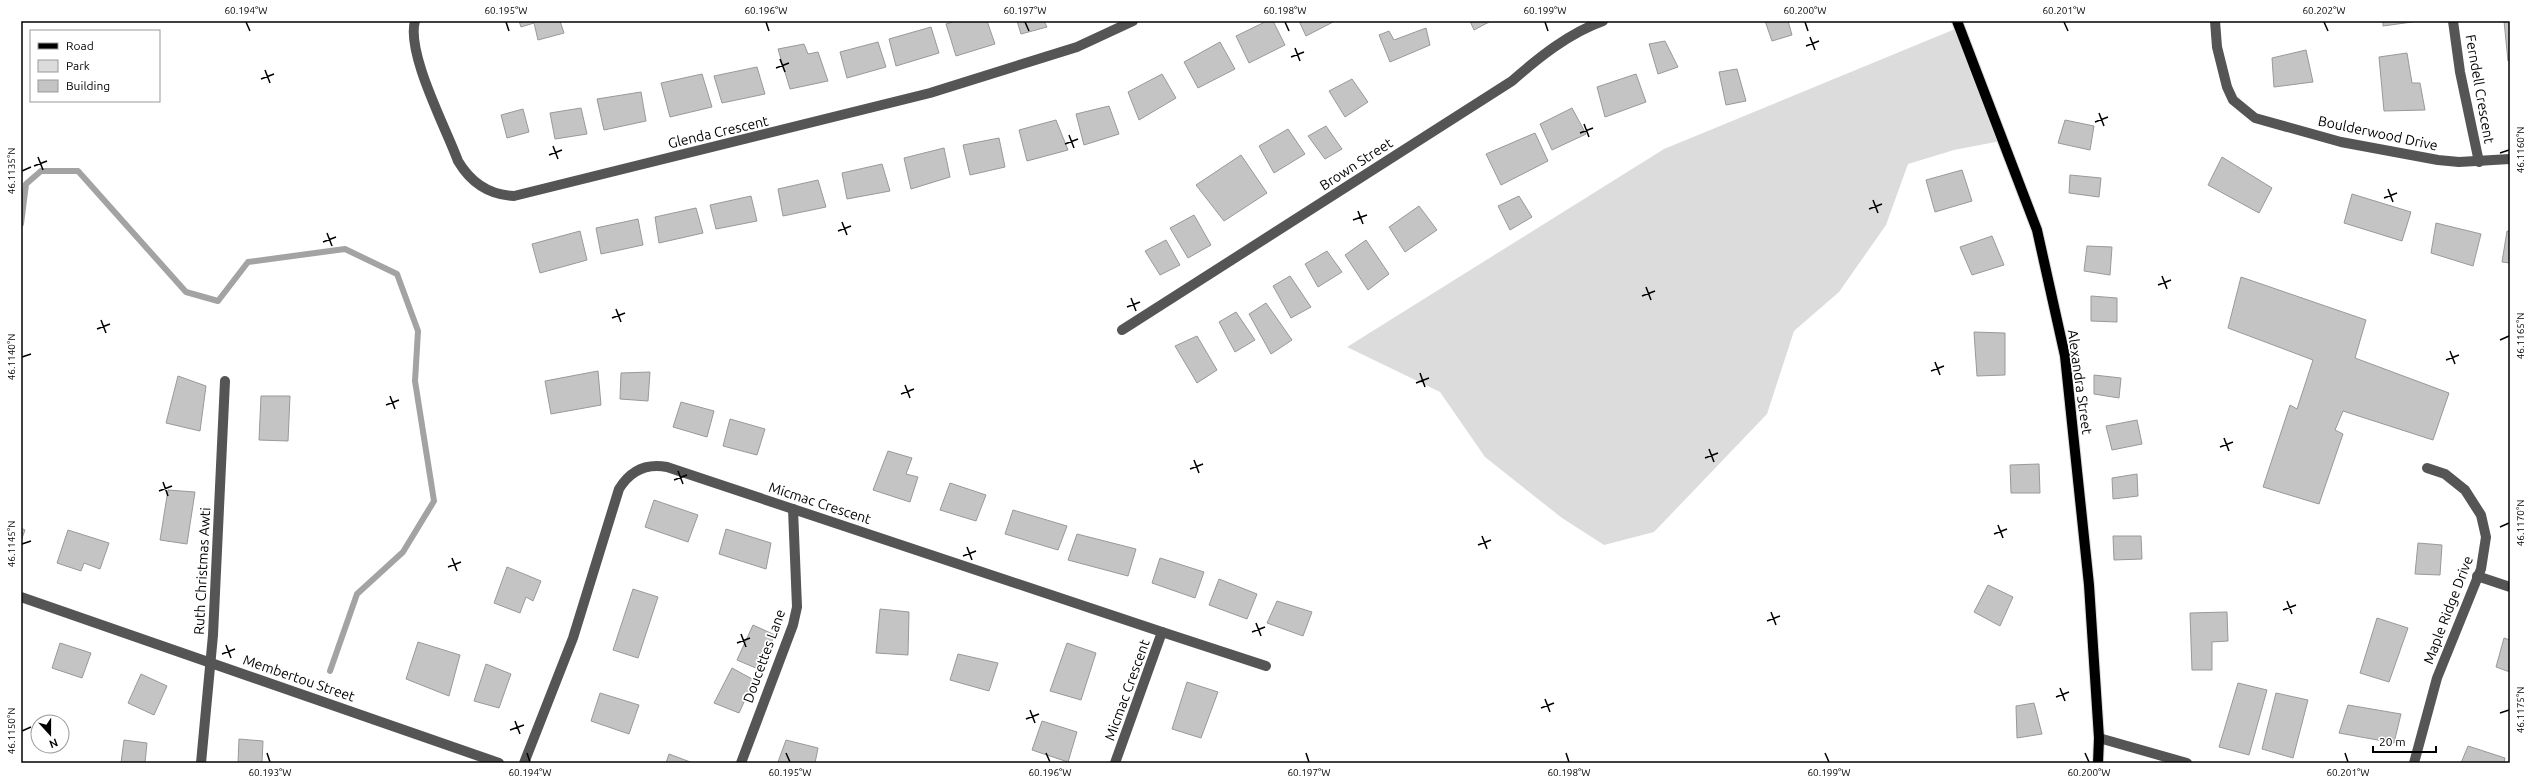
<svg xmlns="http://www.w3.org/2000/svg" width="2531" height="784" viewBox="0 0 2531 784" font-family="Ubuntu,sans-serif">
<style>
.green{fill:#dcdcdc}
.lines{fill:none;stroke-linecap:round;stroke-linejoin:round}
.stream{stroke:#a3a3a3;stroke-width:6}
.building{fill:#c4c4c4;stroke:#999}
.major-casing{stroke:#dbdbdb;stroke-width:12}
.minor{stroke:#555;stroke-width:10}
.major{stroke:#000;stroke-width:10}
.ticks{fill:none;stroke:#000;stroke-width:1.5}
.labels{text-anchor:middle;stroke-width:3.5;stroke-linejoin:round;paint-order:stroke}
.street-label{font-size:14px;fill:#000;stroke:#fff}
.neatline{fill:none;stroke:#000;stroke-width:1.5}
.ticks-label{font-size:10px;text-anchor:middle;fill:#000}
</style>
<rect width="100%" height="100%" fill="#fff"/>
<path class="green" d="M1960,27L2006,140L1954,150L1908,164L1886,225L1839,292L1794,331L1767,414L1654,532L1604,545L1562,518L1485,457L1440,392L1347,347L1664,149Z"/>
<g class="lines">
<path class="stream" d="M21,224L26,184L41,171H78L186,292L218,301L248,262L345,249L397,274L418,331L415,381L434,501L403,552L357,594L330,671"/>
</g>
<g class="building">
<path d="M519,21H560L564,33L538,40L534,23L521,27Z"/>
<path d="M956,21H987L995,44L956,56L946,24Z"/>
<path d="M1017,21H1044L1047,27L1021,34Z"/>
<path d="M1267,21H1273L1285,45L1249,63L1236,36Z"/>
<path d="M1299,21H1335L1306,36Z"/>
<path d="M1470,21H1491L1474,30Z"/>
<path d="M1765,21H1788L1792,35L1772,41Z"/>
<path d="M2383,21H2411L2412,22L2383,26Z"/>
<path d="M2504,21H2510V60L2508,61Z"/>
<path d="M931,27L939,53L896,66L889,39Z"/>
<path d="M1426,28L1430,45L1390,62L1379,35L1389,31L1394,40Z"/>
<path d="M1665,41L1678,67L1658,74L1649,44Z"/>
<path d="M878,42L886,67L847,78L840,52Z"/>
<path d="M1220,42L1235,69L1198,88L1184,62Z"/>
<path d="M804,44L808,54L818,52L828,81L790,89L778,49Z"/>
<path d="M2306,50L2313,82L2274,87L2272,58Z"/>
<path d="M2407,53L2412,83H2420L2425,110L2384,111L2379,57Z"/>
<path d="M757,67L765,94L722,103L714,76Z"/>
<path d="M1737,69L1746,101L1726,105L1719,72Z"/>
<path d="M702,74L712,107L670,117L661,83Z"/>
<path d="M1162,74L1176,98L1139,120L1128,92Z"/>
<path d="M1636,74L1646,102L1605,117L1597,87Z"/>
<path d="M1352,79L1368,102L1345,117L1329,91Z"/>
<path d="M641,92L646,121L604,130L597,99Z"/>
<path d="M1109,106L1119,134L1084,145L1076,114Z"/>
<path d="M581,108L587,134L555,139L550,113Z"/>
<path d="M1572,108L1586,134L1552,150L1540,124Z"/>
<path d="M523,109L529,132L507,138L501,115Z"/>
<path d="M1056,120L1068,150L1027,161L1019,130Z"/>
<path d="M2065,120L2094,126L2090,150L2058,143Z"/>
<path d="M1326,126L1342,149L1325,159L1308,136Z"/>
<path d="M1288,129L1305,154L1274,173L1259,146Z"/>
<path d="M1535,133L1548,161L1501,185L1486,154Z"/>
<path d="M999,138L1005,167L970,175L963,145Z"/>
<path d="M944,148L950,177L911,189L904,158Z"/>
<path d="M1241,155L1267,193L1224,221L1196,185Z"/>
<path d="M2222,157L2272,188L2259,213L2208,185Z"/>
<path d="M882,164L890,191L847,199L842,173Z"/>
<path d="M1962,170L1972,201L1935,212L1926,180Z"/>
<path d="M2070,175L2101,178L2099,197L2069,193Z"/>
<path d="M818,180L826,207L783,216L778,189Z"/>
<path d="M2352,194L2411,212L2402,241L2344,223Z"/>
<path d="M751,196L757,221L716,229L710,205Z"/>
<path d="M1519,196L1532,217L1510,230L1498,206Z"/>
<path d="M1419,206L1437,230L1405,252L1389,227Z"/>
<path d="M696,208L703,233L659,243L655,217Z"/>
<path d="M1194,215L1211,245L1188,258L1170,228Z"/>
<path d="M638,219L643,245L601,254L596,228Z"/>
<path d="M2436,223L2481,234L2473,266L2431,253Z"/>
<path d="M580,231L587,260L540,273L532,244Z"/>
<path d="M2507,231L2510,232V263L2502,262Z"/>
<path d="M1992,236L2004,265L1972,275L1960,247Z"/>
<path d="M1166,240L1180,265L1160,275L1145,251Z"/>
<path d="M1366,240L1389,274L1368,290L1345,255Z"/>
<path d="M2087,246L2112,247L2110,275L2084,271Z"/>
<path d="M1327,251L1342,272L1318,287L1305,264Z"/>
<path d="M1290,276L1311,307L1291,318L1273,286Z"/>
<path d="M2241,277L2366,320L2355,358L2449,393L2433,440L2343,411L2335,430L2343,434L2319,504L2263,487L2290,405L2297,409L2313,360L2228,328Z"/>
<path d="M2091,296L2117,298V322L2091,321Z"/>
<path d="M1266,303L1292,340L1271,354L1249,314Z"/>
<path d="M1236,312L1255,340L1235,352L1219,322Z"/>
<path d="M1974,332L2005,333V375L1977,376Z"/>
<path d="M1197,336L1217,370L1197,383L1175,346Z"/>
<path d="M598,371L601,405L551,414L545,381Z"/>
<path d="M650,372L648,401L620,399L621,373Z"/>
<path d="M2094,375L2121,378L2119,398L2094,394Z"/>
<path d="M178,376L206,386L200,431L166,423Z"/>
<path d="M261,396H290L288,441L259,440Z"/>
<path d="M681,402L714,411L707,437L673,427Z"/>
<path d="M730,419L765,429L757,455L723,446Z"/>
<path d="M2137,420L2142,444L2112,450L2106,426Z"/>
<path d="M888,451L912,458L906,474L918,477L910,502L873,490Z"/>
<path d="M2039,464L2040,493H2011L2010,465Z"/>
<path d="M2137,474L2138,496L2113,499L2112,478Z"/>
<path d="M950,483L986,495L976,521L940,510Z"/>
<path d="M168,490L195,492L187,544L160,540Z"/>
<path d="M654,500L698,515L688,542L645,527Z"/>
<path d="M1013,510L1067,526L1058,550L1005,534Z"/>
<path d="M21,528L25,530L21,541Z"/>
<path d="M726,529L771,543L766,569L719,554Z"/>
<path d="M68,530L109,543L100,569L84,563L81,571L57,563Z"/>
<path d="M1077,534L1136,549L1128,576L1068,560Z"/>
<path d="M2113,536H2141L2142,559L2114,560Z"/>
<path d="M2418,543L2442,545L2440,575L2415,574Z"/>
<path d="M1160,558L1204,572L1195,598L1152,583Z"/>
<path d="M507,567L541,581L533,601L526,597L520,613L494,603Z"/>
<path d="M1219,579L1257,594L1247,619L1209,605Z"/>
<path d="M1988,585L2013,597L2000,626L1974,612Z"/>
<path d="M633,589L658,597L638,658L613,650Z"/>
<path d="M1277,601L1312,612L1303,636L1267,623Z"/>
<path d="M880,609L909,612L908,655L876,653Z"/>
<path d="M2227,612L2228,641L2212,642V670H2192L2190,613Z"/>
<path d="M2377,618L2408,628L2389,682L2360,673Z"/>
<path d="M753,625L775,635L758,669L737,660Z"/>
<path d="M2504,638L2510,640V672L2496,667Z"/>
<path d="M418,642L460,655L449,696L406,679Z"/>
<path d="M60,643L91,653L82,678L52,668Z"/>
<path d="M1067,643L1096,653L1081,700L1050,691Z"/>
<path d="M958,654L998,663L989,691L950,680Z"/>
<path d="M486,664L511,674L499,708L474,701Z"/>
<path d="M732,668L754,680L739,713L714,703Z"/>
<path d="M141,674L167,686L154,715L128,703Z"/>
<path d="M1187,682L1218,692L1201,738L1172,729Z"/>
<path d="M2238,683L2267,690L2249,755L2219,747Z"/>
<path d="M600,693L639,705L629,734L591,721Z"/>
<path d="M2276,693L2308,700L2293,758L2262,749Z"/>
<path d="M2034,703L2042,734L2017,738L2016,706Z"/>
<path d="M2348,705L2401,714L2394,743L2339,733Z"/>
<path d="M1042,721L1077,732L1068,762L1032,750Z"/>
<path d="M239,739L263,741L262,763H238Z"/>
<path d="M124,740L147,743L145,763H121Z"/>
<path d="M786,740L818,748L815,763L778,762Z"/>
<path d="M2468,746L2505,758L2504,763H2461Z"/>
<path d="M669,754L693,763H666Z"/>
</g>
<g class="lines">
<defs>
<path id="major" d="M1957,21L2037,230L2065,356L2089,585L2099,738L2098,763"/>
</defs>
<use href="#major" class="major-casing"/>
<g class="minor">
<path d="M415,21C406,53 446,128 458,161C471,183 489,195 514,196L930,93L1077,47L1133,21"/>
<path d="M2215,21L2217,47L2227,87L2233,100L2255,118L2341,142L2438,160L2459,162L2510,159"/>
<path d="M2453,21L2460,72L2479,162"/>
<path d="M1122,330L1512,81C1538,58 1569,33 1603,21"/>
<path d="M2477,576L2510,587"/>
<path d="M21,597L499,763"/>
<path d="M1162,632L1266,666"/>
<path d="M2099,738L2187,763"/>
<path d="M201,763L213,635L225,381"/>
<path d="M524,763L573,638L619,489C630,471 646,463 667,467L1162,632L1115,763"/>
<path d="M741,763L793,625L797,607L793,509"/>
<path d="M2414,763L2437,678L2481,569L2486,537L2481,515L2465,490L2445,474L2427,468"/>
</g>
<use href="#major" class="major"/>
</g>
<path class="ticks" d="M246,22L250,31M506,22L509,31M766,22L769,31M1025,22L1029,31M1285,22L1289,31M1545,22L1548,31M1805,22L1808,31M2064,22L2068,31M2324,22L2328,31M1810,37L1815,50M1806,46L1819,41M1295,48L1300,61M1291,57L1304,52M780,59L785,72M776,68L789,63M265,70L270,83M261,79L274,74M2099,113L2104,126M2095,122L2108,117M1584,124L1589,137M1580,133L1593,128M1069,135L1074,148M1065,144L1078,139M553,146L558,159M2500,153L2509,150M549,155L562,150M38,157L43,170M34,166L47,161M22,171L31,167M2388,189L2393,202M2384,198L2397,193M1873,200L1878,213M1869,209L1882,204M1358,211L1363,224M1353,220L1367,215M842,222L847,235M838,231L851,226M327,233L332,246M323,242L336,237M2162,276L2167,289M2158,285L2171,280M1646,287L1651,300M1642,296L1655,291M1131,298L1136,311M1127,307L1140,302M616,309L621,322M612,318L625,313M101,320L106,333M97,329L110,324M2500,340L2509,336M2450,351L2455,364M22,357L31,354M2446,360L2459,355M1935,362L1940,375M1931,371L1944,366M1420,373L1425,387M1416,383L1429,378M905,385L910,398M901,394L914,389M390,396L395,409M386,405L399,400M2224,438L2229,451M2220,447L2233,442M1709,449L1714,462M1705,458L1718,453M1194,460L1199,473M1190,469L1203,464M678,471L683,484M674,480L687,475M163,482L168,496M159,491L172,486M1998,525L2003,538M2500,527L2509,523M1994,534L2007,529M1482,536L1487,549M22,544L31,541M1478,545L1491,540M967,547L972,560M963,556L976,551M452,558L457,571M448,567L461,562M2287,601L2292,614M2283,610L2296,605M1771,612L1776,625M1767,621L1780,616M1256,623L1261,636M1252,632L1265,627M741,634L746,647M737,643L750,638M226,645L231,658M222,654L235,649M2060,688L2065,701M2056,697L2069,692M1545,699L1550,712M1541,708L1554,703M1030,710L1035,723M2500,713L2509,710M1026,719L1039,714M515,721L520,734M510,730L524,725M22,731L31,727M267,753L270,762M527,753L530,762M786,753L790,762M1046,753L1050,762M1306,753L1309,762M1566,753L1569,762M1825,753L1829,762M2085,753L2089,762M2345,753L2348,762"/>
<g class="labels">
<g class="street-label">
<text transform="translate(2480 89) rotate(80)" y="5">Ferndell Crescent</text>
<text transform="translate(718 132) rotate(-13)" y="5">Glenda Crescent</text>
<text transform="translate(2378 133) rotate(12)" y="5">Boulderwood Drive</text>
<text transform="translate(1356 164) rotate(-33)" y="5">Brown Street</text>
<text transform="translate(2080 382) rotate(82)" y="5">Alexandra Street</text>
<text transform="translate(820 503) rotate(18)" y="5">Micmac Crescent</text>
<text transform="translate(202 571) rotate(-87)" y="5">Ruth Christmas Awti</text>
<text transform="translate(2448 610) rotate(-69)" y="5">Maple Ridge Drive</text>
<text transform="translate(764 656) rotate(-70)" y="5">Doucettes Lane</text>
<text transform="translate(299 678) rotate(19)" y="5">Membertou Street</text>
<text transform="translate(1127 690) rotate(-70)" y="5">Micmac Crescent</text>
</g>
</g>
<rect width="2531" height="784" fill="none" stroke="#ffffff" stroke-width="44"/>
<rect x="30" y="30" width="130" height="72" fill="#ffffff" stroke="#999999"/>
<rect x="38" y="43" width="20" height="6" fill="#000000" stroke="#999999"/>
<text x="66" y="50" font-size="12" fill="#000000">Road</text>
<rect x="38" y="60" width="20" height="12" fill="#dcdcdc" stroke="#999999"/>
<text x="66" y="70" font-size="12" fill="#000000">Park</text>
<rect x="38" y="80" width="20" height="12" fill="#c4c4c4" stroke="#999999"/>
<text x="66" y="90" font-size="12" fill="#000000">Building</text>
<g transform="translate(50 734) rotate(159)"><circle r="19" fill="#ffffff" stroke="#999999"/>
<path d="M0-3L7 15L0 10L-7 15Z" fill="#000000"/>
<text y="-6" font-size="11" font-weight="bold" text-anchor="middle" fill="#000000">N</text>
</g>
<path d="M2373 746v6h63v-6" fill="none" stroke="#000000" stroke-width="2"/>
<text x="2379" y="746" font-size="12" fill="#000000" stroke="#ffffff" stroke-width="3" paint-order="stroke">20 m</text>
<rect x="22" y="22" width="2487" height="740" class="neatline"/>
<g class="ticks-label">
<text x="246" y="14">60.194°W</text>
<text x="506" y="14">60.195°W</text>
<text x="766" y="14">60.196°W</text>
<text x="1025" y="14">60.197°W</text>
<text x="1285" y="14">60.198°W</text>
<text x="1545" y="14">60.199°W</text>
<text x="1805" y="14">60.200°W</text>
<text x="2064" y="14">60.201°W</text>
<text x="2324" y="14">60.202°W</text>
<text transform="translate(2520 150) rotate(-90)" y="4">46.1160°N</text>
<text transform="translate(11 171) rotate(-90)" y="4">46.1135°N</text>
<text transform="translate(2520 336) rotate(-90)" y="4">46.1165°N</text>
<text transform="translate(11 357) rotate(-90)" y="4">46.1140°N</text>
<text transform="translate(2520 523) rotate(-90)" y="4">46.1170°N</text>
<text transform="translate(11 544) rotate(-90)" y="4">46.1145°N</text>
<text transform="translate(2520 710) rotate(-90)" y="4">46.1175°N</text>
<text transform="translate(11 731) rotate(-90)" y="4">46.1150°N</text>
<text x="270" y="776">60.193°W</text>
<text x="530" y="776">60.194°W</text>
<text x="790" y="776">60.195°W</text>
<text x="1050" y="776">60.196°W</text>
<text x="1309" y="776">60.197°W</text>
<text x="1569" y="776">60.198°W</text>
<text x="1829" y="776">60.199°W</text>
<text x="2089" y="776">60.200°W</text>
<text x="2348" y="776">60.201°W</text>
</g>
</svg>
